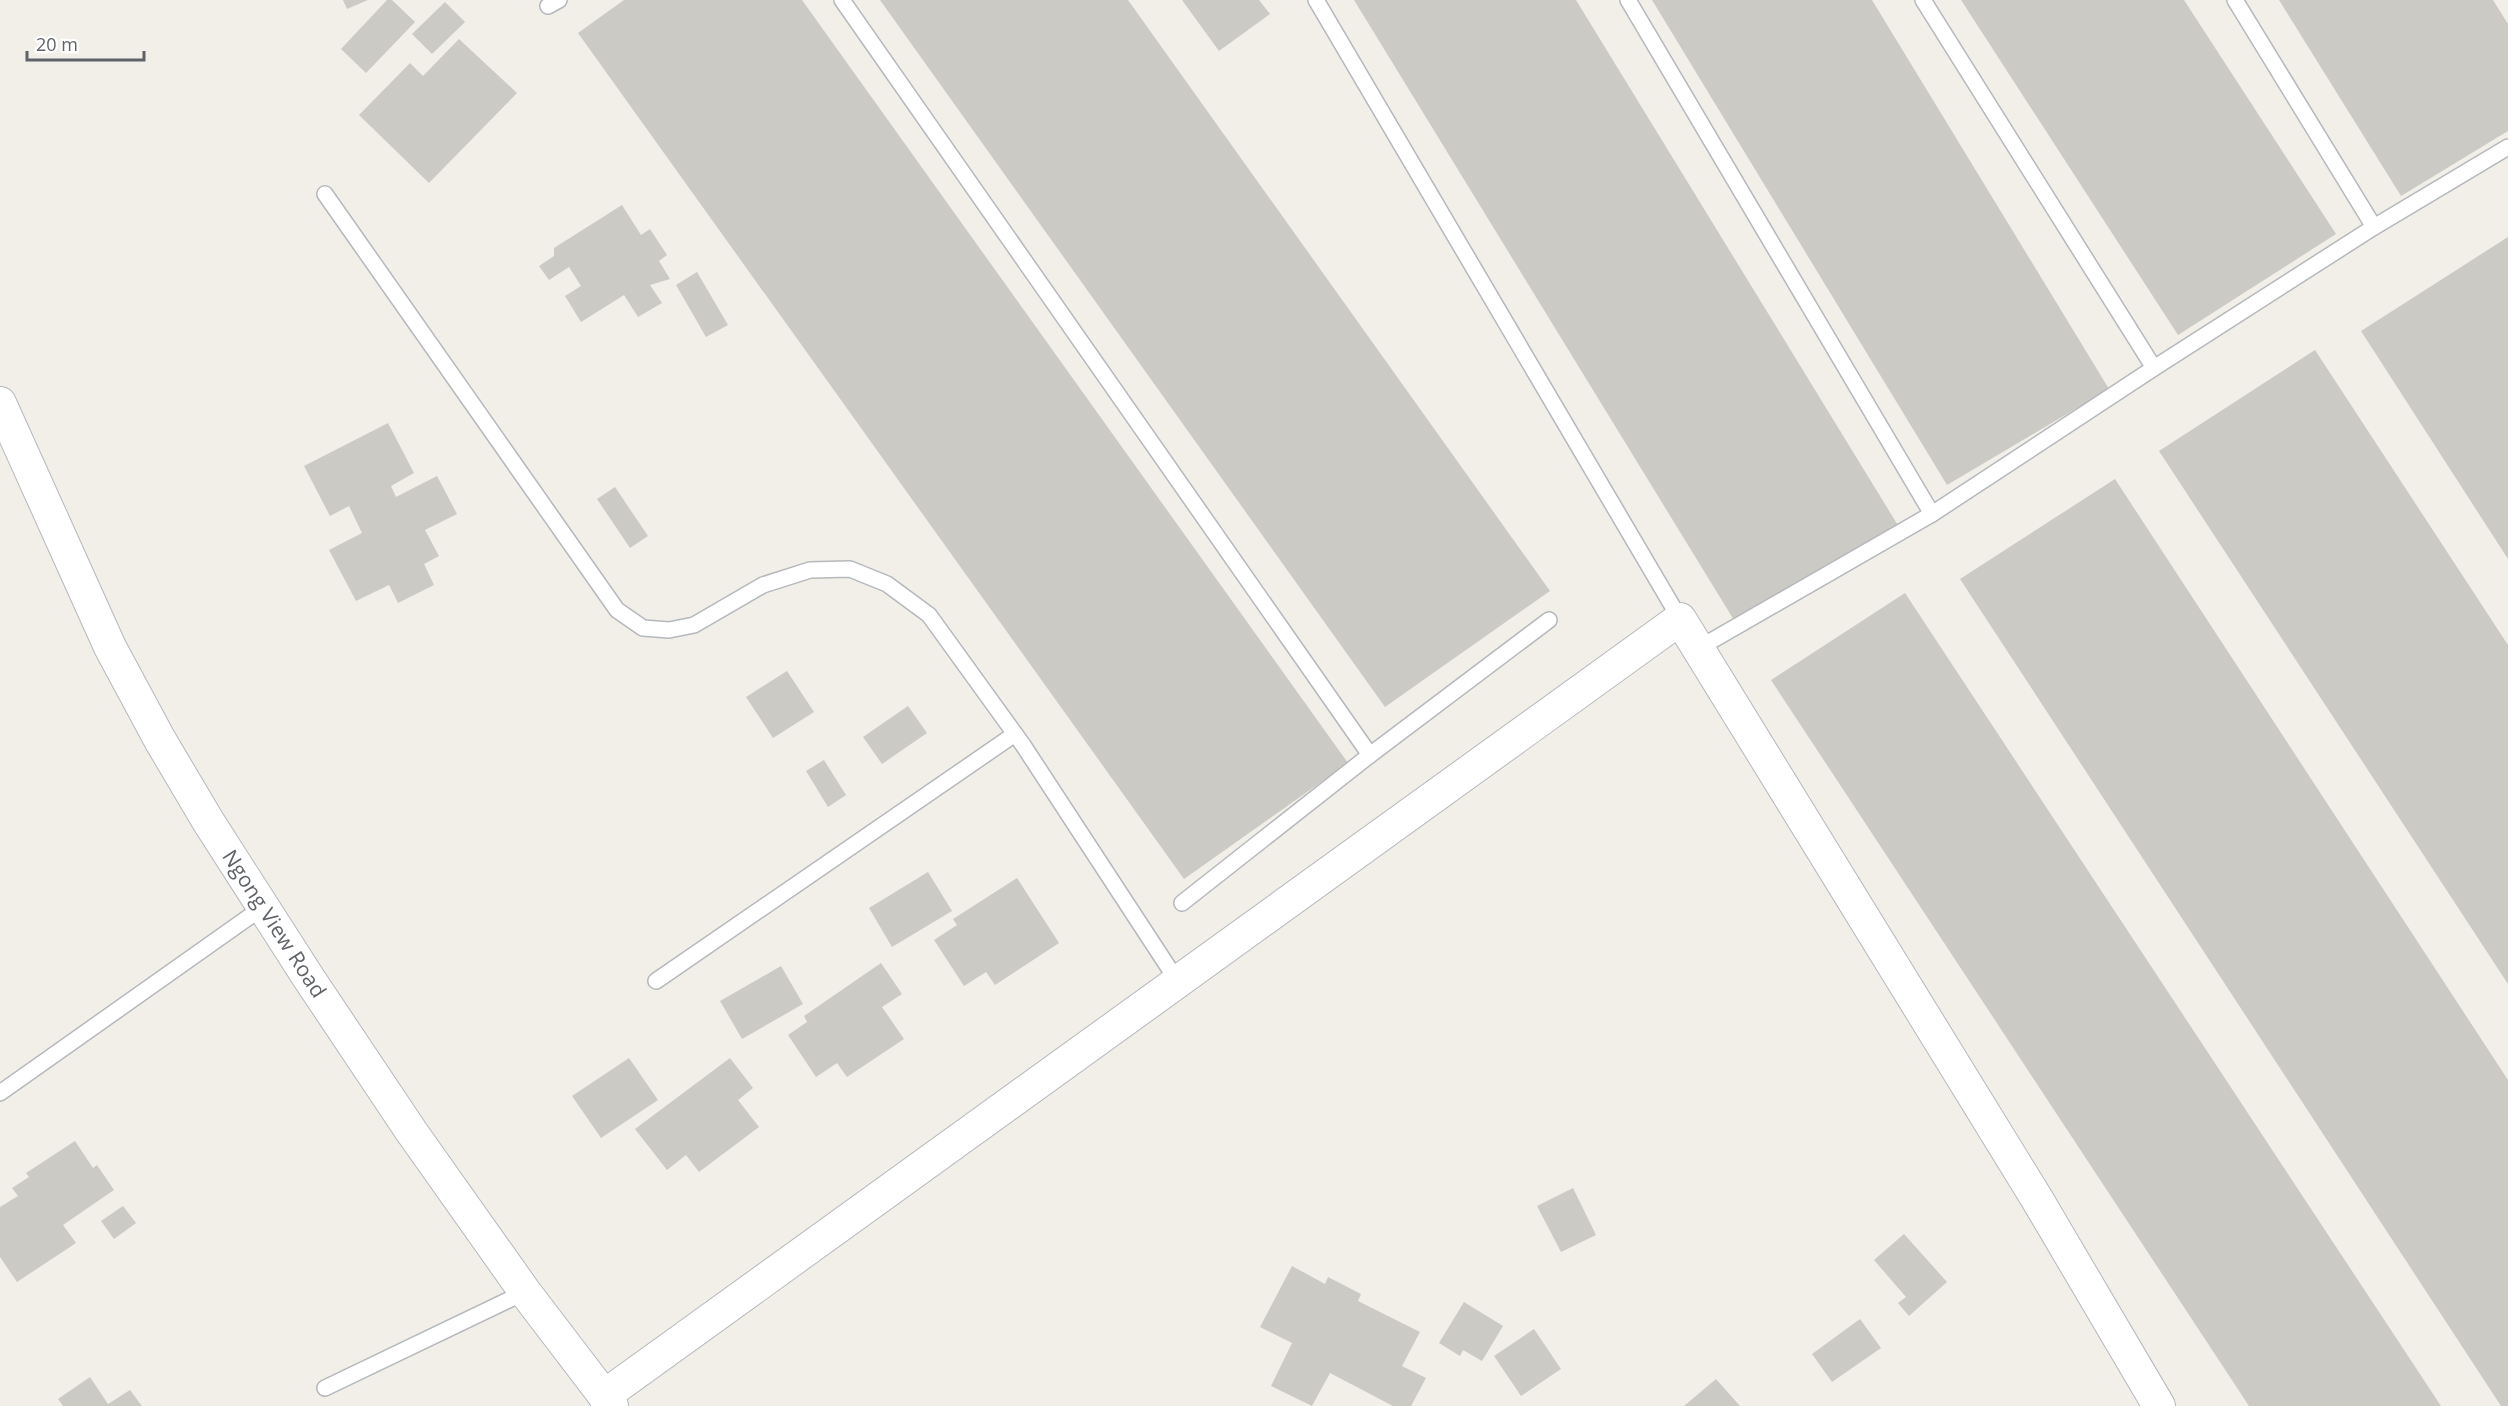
<svg xmlns="http://www.w3.org/2000/svg" width="2508" height="1406" viewBox="0 0 2508 1406" font-family="'Open Sans',sans-serif">
<style>
.building{fill:#cccac5}
.lines{fill:none;stroke-linecap:round;stroke-linejoin:round}
.service-casing{stroke:#b5b8bc;stroke-width:18}
.minor-casing{stroke:#b5b8bc;stroke-width:34}
.service{stroke:#fff;stroke-width:15}
.minor{stroke:#fff;stroke-width:32}
.labels{text-anchor:middle;stroke-width:4.5;stroke-linejoin:round;paint-order:stroke}
.street-label{font-size:21px;fill:#5f6368;stroke:#fff}
</style>
<rect width="100%" height="100%" fill="#f1efe8"/>
<g class="building">
<path d="M343,0H368L347,9Z"/>
<path d="M387,0H392L415,22L366,73L341,49Z"/>
<path d="M624,0H802L1348,763L1184,879L578,33Z"/>
<path d="M880,0H1128L1550,591L1385,707Z"/>
<path d="M1182,0H1259L1270,14L1219,51Z"/>
<path d="M1354,0H1576L1899,527L1737,625Z"/>
<path d="M1652,0H1872L2109,389L1947,485Z"/>
<path d="M1961,0H2184L2336,234L2178,335Z"/>
<path d="M2279,0H2493L2508,24V131L2401,196Z"/>
<path d="M445,2L465,22L432,54L412,34Z"/>
<path d="M459,39L517,93L429,183L359,115L410,63L423,76Z"/>
<path d="M622,205L641,235L650,229L667,255L659,261L670,279L650,285L662,303L638,317L624,295L581,322L565,296L581,286L569,267L549,280L539,266L554,256V248Z"/>
<path d="M2508,237V559L2361,331Z"/>
<path d="M697,272L728,325L706,337L676,285Z"/>
<path d="M2315,350L2508,645V984L2159,451Z"/>
<path d="M388,423L414,473L391,486L396,497L437,476L457,514L425,530L439,556L424,564L434,585L398,603L389,585L356,601L329,550L362,533L349,506L330,516L304,466Z"/>
<path d="M2115,479L2508,1080V1406H2501L1960,579Z"/>
<path d="M615,487L648,536L630,548L597,499Z"/>
<path d="M1905,593L2441,1406H2249L1771,680Z"/>
<path d="M787,671L814,712L773,738L746,697Z"/>
<path d="M908,706L927,733L882,764L863,737Z"/>
<path d="M824,760L846,795L828,807L806,771Z"/>
<path d="M928,872L952,911L892,947L869,908Z"/>
<path d="M1017,878L1059,943L995,985L986,972L964,986L934,940L957,925L953,919Z"/>
<path d="M881,963L902,994L882,1007L904,1039L847,1077L837,1063L816,1077L788,1035L807,1022L804,1016Z"/>
<path d="M781,966L803,1004L742,1039L720,1001Z"/>
<path d="M629,1058L658,1100L601,1138L572,1096Z"/>
<path d="M730,1058L753,1088L738,1100L759,1127L699,1172L686,1155L667,1170L635,1129Z"/>
<path d="M75,1141L93,1168L97,1165L114,1190L63,1225L76,1243L17,1282L0,1257V1207L18,1196L12,1188L29,1177L26,1173Z"/>
<path d="M1573,1188L1596,1235L1561,1252L1537,1206Z"/>
<path d="M123,1206L136,1223L114,1239L101,1221Z"/>
<path d="M1904,1234L1947,1282L1909,1316L1898,1303L1906,1297L1874,1260Z"/>
<path d="M1292,1266L1325,1284L1328,1277L1361,1294L1358,1301L1420,1332L1402,1366L1426,1378L1411,1406H1393L1330,1373L1312,1406L1271,1386L1292,1343L1260,1327Z"/>
<path d="M1464,1302L1503,1326L1482,1361L1463,1350L1460,1356L1439,1343Z"/>
<path d="M1860,1319L1881,1348L1832,1382L1812,1354Z"/>
<path d="M1534,1329L1561,1369L1521,1396L1494,1356Z"/>
<path d="M90,1377L108,1404L130,1390L142,1406H63L58,1399Z"/>
<path d="M1716,1379L1740,1406H1684Z"/>
</g>
<g class="lines">
<defs>
<g id="service">
<path d="M842,0L1370,755L1549,620"/>
<path d="M1316,0L1680,619"/>
<path d="M1628,0L1932,514"/>
<path d="M1923,0L2154,368"/>
<path d="M2235,0L2374,227"/>
<path d="M548,6L559,0"/>
<path d="M325,194L617,610L643,628L669,630L694,625L763,585L810,570L850,569L887,584L929,615L1023,745L1178,982"/>
<path d="M1699,648L1932,514L2154,368L2374,227L2508,147"/>
<path d="M1182,903L1370,755"/>
<path d="M656,981L1015,734"/>
<path d="M0,1093L263,907"/>
<path d="M325,1388L525,1292"/>
</g>
<g id="minor">
<path d="M0,403L110,647L160,740L208,821L308,977L411,1131L525,1292L612,1406"/>
<path d="M604,1396L1680,619L2037,1199L2159,1406"/>
</g>
</defs>
<use href="#service" class="service-casing"/>
<use href="#minor" class="minor-casing"/>
<use href="#service" class="service"/>
<use href="#minor" class="minor"/>
</g>
<g class="labels">
<g class="street-label">
<text transform="translate(274 924) rotate(57)" y="7">Ngong View Road</text>
</g>
</g>
<path d="M27 51v9h117v-9" fill="none" stroke="#5f6368" stroke-width="3"/>
<text x="36" y="51" font-size="18" fill="#5f6368" stroke="#ffffff" stroke-width="4.5" paint-order="stroke">20 m</text>
</svg>
